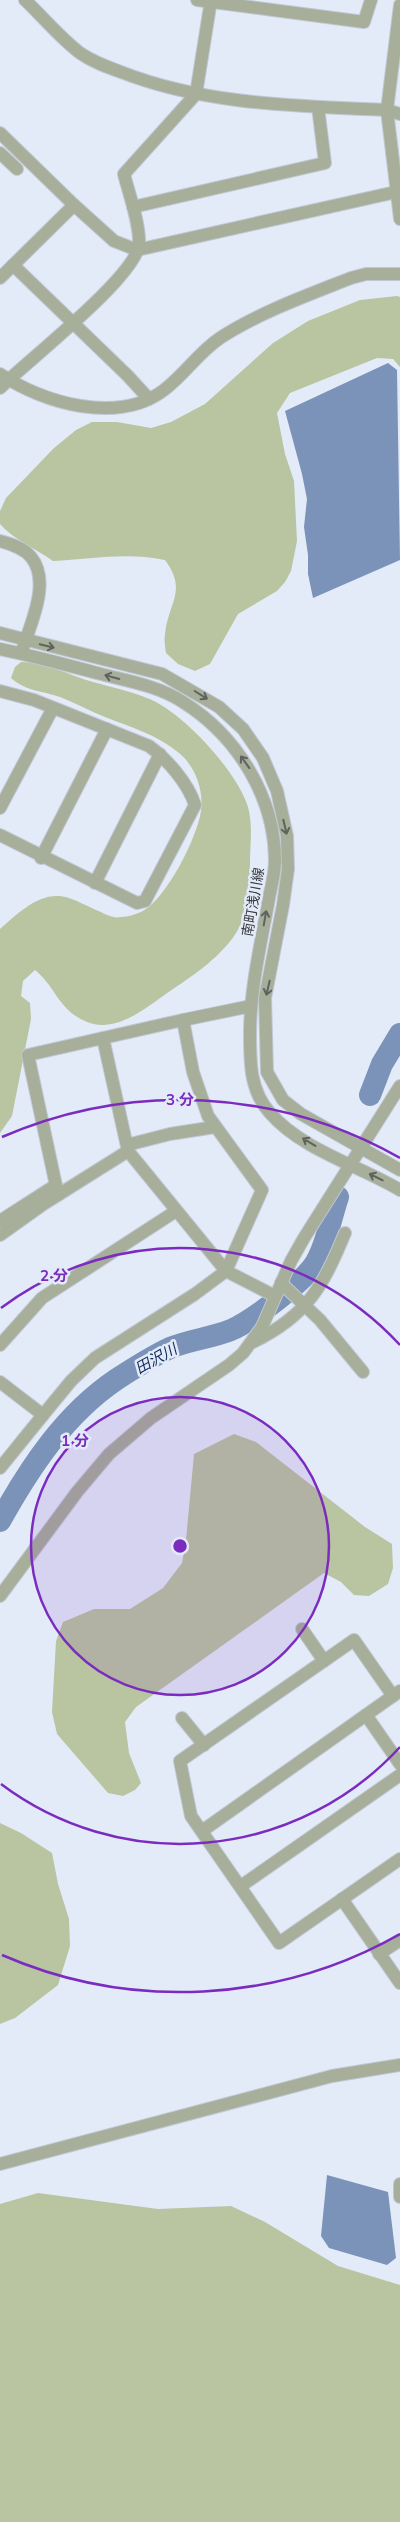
<svg xmlns="http://www.w3.org/2000/svg" width="400" height="2522" viewBox="0 0 400 2522" font-family="Mulish,'Noto Sans JP',sans-serif">
<style>
.green{fill:#b9c4a1}
.water{fill:#7b92b9}
.lines{fill:none;stroke-linecap:round;stroke-linejoin:round}
.river{stroke:#7b92b9;stroke-width:22}
.minor-casing{stroke:#c1c8d4;stroke-width:14}
.minor{stroke:#a7ae9a;stroke-width:12}
.oneway{stroke:#5f6360}
.ring{fill:none;stroke:#7b2cbf;stroke-width:2.5}
.labels{text-anchor:middle;stroke-width:5;stroke-linejoin:round;paint-order:stroke}
.street-label{font-size:14px;fill:#383b40;stroke:#e3ebf9}
.water-label{font-size:15px;font-style:italic;fill:#0e295a;stroke:#e3ebf9}
.centre{fill:#7b2cbf;stroke:#e3ebf9;stroke-width:2.5}
.ring-label{font-size:15px;text-anchor:middle;font-weight:bold;fill:#7b2cbf;stroke:#e3ebf9;stroke-width:5;stroke-linejoin:round;paint-order:stroke}
</style>
<rect width="100%" height="100%" fill="#e3ebf9"/>
<g class="green">
<path d="M397,296L400,297V367L393,359L377,358L290,393L277,413L285,454L294,481L297,541L291,571L285,582L277,591L238,614L210,664L195,671L178,664L166,653C165,647 164,640 165,634C168,603 188,591 165,560C126,552 91,559 53,561C36,549 13,539 0,524V511L6,498L54,448L76,430L92,422H117L151,428L171,422L205,404L273,343L308,321L360,300Z"/>
<path d="M21,662C47,662 68,675 93,682C111,687 130,691 147,698C182,711 237,771 248,807C253,825 250,844 250,863C249,889 249,917 232,939C210,966 190,977 163,996C142,1011 114,1033 87,1022C58,1010 56,987 35,970L23,981L21,996L30,1003L31,1019L12,1116L0,1133V929C19,913 41,889 69,898C78,901 87,906 96,910C104,913 112,919 121,917C127,917 137,914 143,911C167,897 197,838 201,811C204,790 195,766 179,753C158,735 130,727 105,717C90,711 75,703 60,697C43,691 25,691 11,678L15,667Z"/>
<path d="M234,1434L256,1442L365,1527L392,1544L393,1568L388,1584L369,1596L354,1595L341,1582L324,1573L136,1707L125,1722L129,1753L141,1783L135,1790L123,1796L108,1793L57,1734L52,1712L56,1641L63,1622L94,1609H130L163,1588L182,1563L186,1540L194,1454Z"/>
<path d="M0,1823L21,1833L52,1853L58,1884L69,1919L70,1946L58,1985L15,2018L0,2024Z"/>
<path d="M38,2193L158,2209L231,2206L265,2222L338,2266L400,2285V2522H0V2204Z"/>
</g>
<g class="water">
<path d="M388,363L397,370L400,560L313,598L308,574V555L304,527L307,499L302,474L285,411Z"/>
<path d="M327,2175L388,2192L396,2258L387,2265L329,2248L321,2236Z"/>
</g>
<g class="lines">
<g class="river">
<path d="M370,1095L382,1064L400,1034"/>
<path d="M0,1521C30,1467 65,1414 117,1379C134,1368 151,1357 170,1348C189,1340 211,1338 231,1330C252,1321 305,1281 316,1262C327,1243 331,1217 338,1197"/>
</g>
<defs>
<g id="minor">
<path d="M25,0C43,17 60,38 80,53C93,62 107,67 121,72C205,105 298,106 387,110L400,114"/>
<path d="M197,0L364,22L371,0"/>
<path d="M400,5L387,110L400,219"/>
<path d="M0,133L74,205"/>
<path d="M0,153L17,169"/>
<path d="M133,207L325,163L318,107"/>
<path d="M13,265L128,376L149,399"/>
<path d="M0,278L74,205L114,241L137,250L400,191"/>
<path d="M0,374C43,403 118,425 164,390C185,374 198,353 220,338C258,313 308,295 351,278L366,274H400"/>
<path d="M0,388C26,362 137,276 139,244C140,224 129,194 124,174L196,94L211,0"/>
<path d="M0,541C11,544 24,548 31,557C51,581 31,623 23,648"/>
<path d="M0,633L162,674L219,707L243,729L263,758L277,791L287,836L288,869L283,905L265,998L267,1072L283,1100L301,1114L400,1170"/>
<path d="M0,649C34,656 67,665 101,674C128,681 159,686 183,702C237,736 275,797 275,861C275,875 270,890 268,904C260,947 250,991 250,1034C250,1063 250,1091 270,1113C302,1150 360,1166 400,1190"/>
<path d="M0,691L34,700L149,746C167,759 188,783 195,805L145,901L137,903L0,835"/>
<path d="M0,808L53,708"/>
<path d="M41,858L107,729"/>
<path d="M95,883L160,754"/>
<path d="M183,1020L251,1006"/>
<path d="M127,1145L170,1134L215,1127"/>
<path d="M58,1195L28,1055L103,1038"/>
<path d="M0,1221L56,1185"/>
<path d="M0,1235L42,1205L128,1151"/>
<path d="M281,1283L320,1320L363,1372"/>
<path d="M253,1342C307,1316 323,1286 345,1233"/>
<path d="M0,1345L42,1298L176,1211"/>
<path d="M0,1382L43,1415L71,1381L95,1358L195,1294L226,1271L262,1190L208,1116L193,1072L183,1020L103,1038L128,1151L226,1271L275,1296"/>
<path d="M0,1468L43,1415"/>
<path d="M0,1596L77,1492L109,1454L151,1418L229,1365L243,1353L262,1327L291,1261L304,1238L400,1086"/>
<path d="M302,1629L324,1661"/>
<path d="M393,1696L354,1640L180,1761L191,1816L279,1943L400,1859"/>
<path d="M366,1715L400,1764"/>
<path d="M182,1718L204,1745"/>
<path d="M202,1831L400,1691"/>
<path d="M241,1886L400,1775"/>
<path d="M342,1899L400,1983"/>
<path d="M379,1954L400,1940"/>
<path d="M0,2164L332,2076L400,2065"/>
<path d="M400,2184V2197"/>
</g>
</defs>
<use href="#minor" class="minor-casing"/>
<use href="#minor" class="minor"/>
</g>
<defs><path id="oneway-shaft" d="M-6 0H5M1.5-3L5.5 0L1.5 3" fill="none" stroke-width="1.6" stroke-linecap="round" stroke-linejoin="round" transform="scale(1.25)"/></defs>
<g class="oneway">
<use href="#oneway-shaft" transform="translate(47 646) rotate(14)"/>
<use href="#oneway-shaft" transform="translate(112 677) rotate(-165)"/>
<use href="#oneway-shaft" transform="translate(201 695) rotate(32)"/>
<use href="#oneway-shaft" transform="translate(245 762) rotate(-126)"/>
<use href="#oneway-shaft" transform="translate(285 827) rotate(77)"/>
<use href="#oneway-shaft" transform="translate(265 918) rotate(-80)"/>
<use href="#oneway-shaft" transform="translate(268 988) rotate(103)"/>
<use href="#oneway-shaft" transform="translate(309 1142) rotate(-149)"/>
<use href="#oneway-shaft" transform="translate(376 1177) rotate(-154)"/>
</g>
<circle cx="180" cy="1546" r="149" fill="#7b2cbf" fill-opacity=".12"/>
<g class="ring">
<circle cx="180" cy="1546" r="149"/>
<path d="M400 1747A298 298 0 0 1 1 1784M1 1308A298 298 0 0 1 400 1345"/>
<path d="M400 1934A446 446 0 0 1 2 1955M2 1137A446 446 0 0 1 400 1158"/>
</g>
<g class="labels">
<g class="street-label">
<text transform="translate(253 902) rotate(-80)" y="5">南町浅川線</text>
</g>
<g class="water-label">
<text transform="translate(156 1359) rotate(-29)" y="5">田沢川</text>
</g>
</g>
<circle cx="180" cy="1546" r="8" class="centre"/>
<g class="ring-label">
<text x="180" y="1105">3 分</text>
<text x="54" y="1281">2 分</text>
<text x="75" y="1446">1 分</text>
</g>
</svg>
